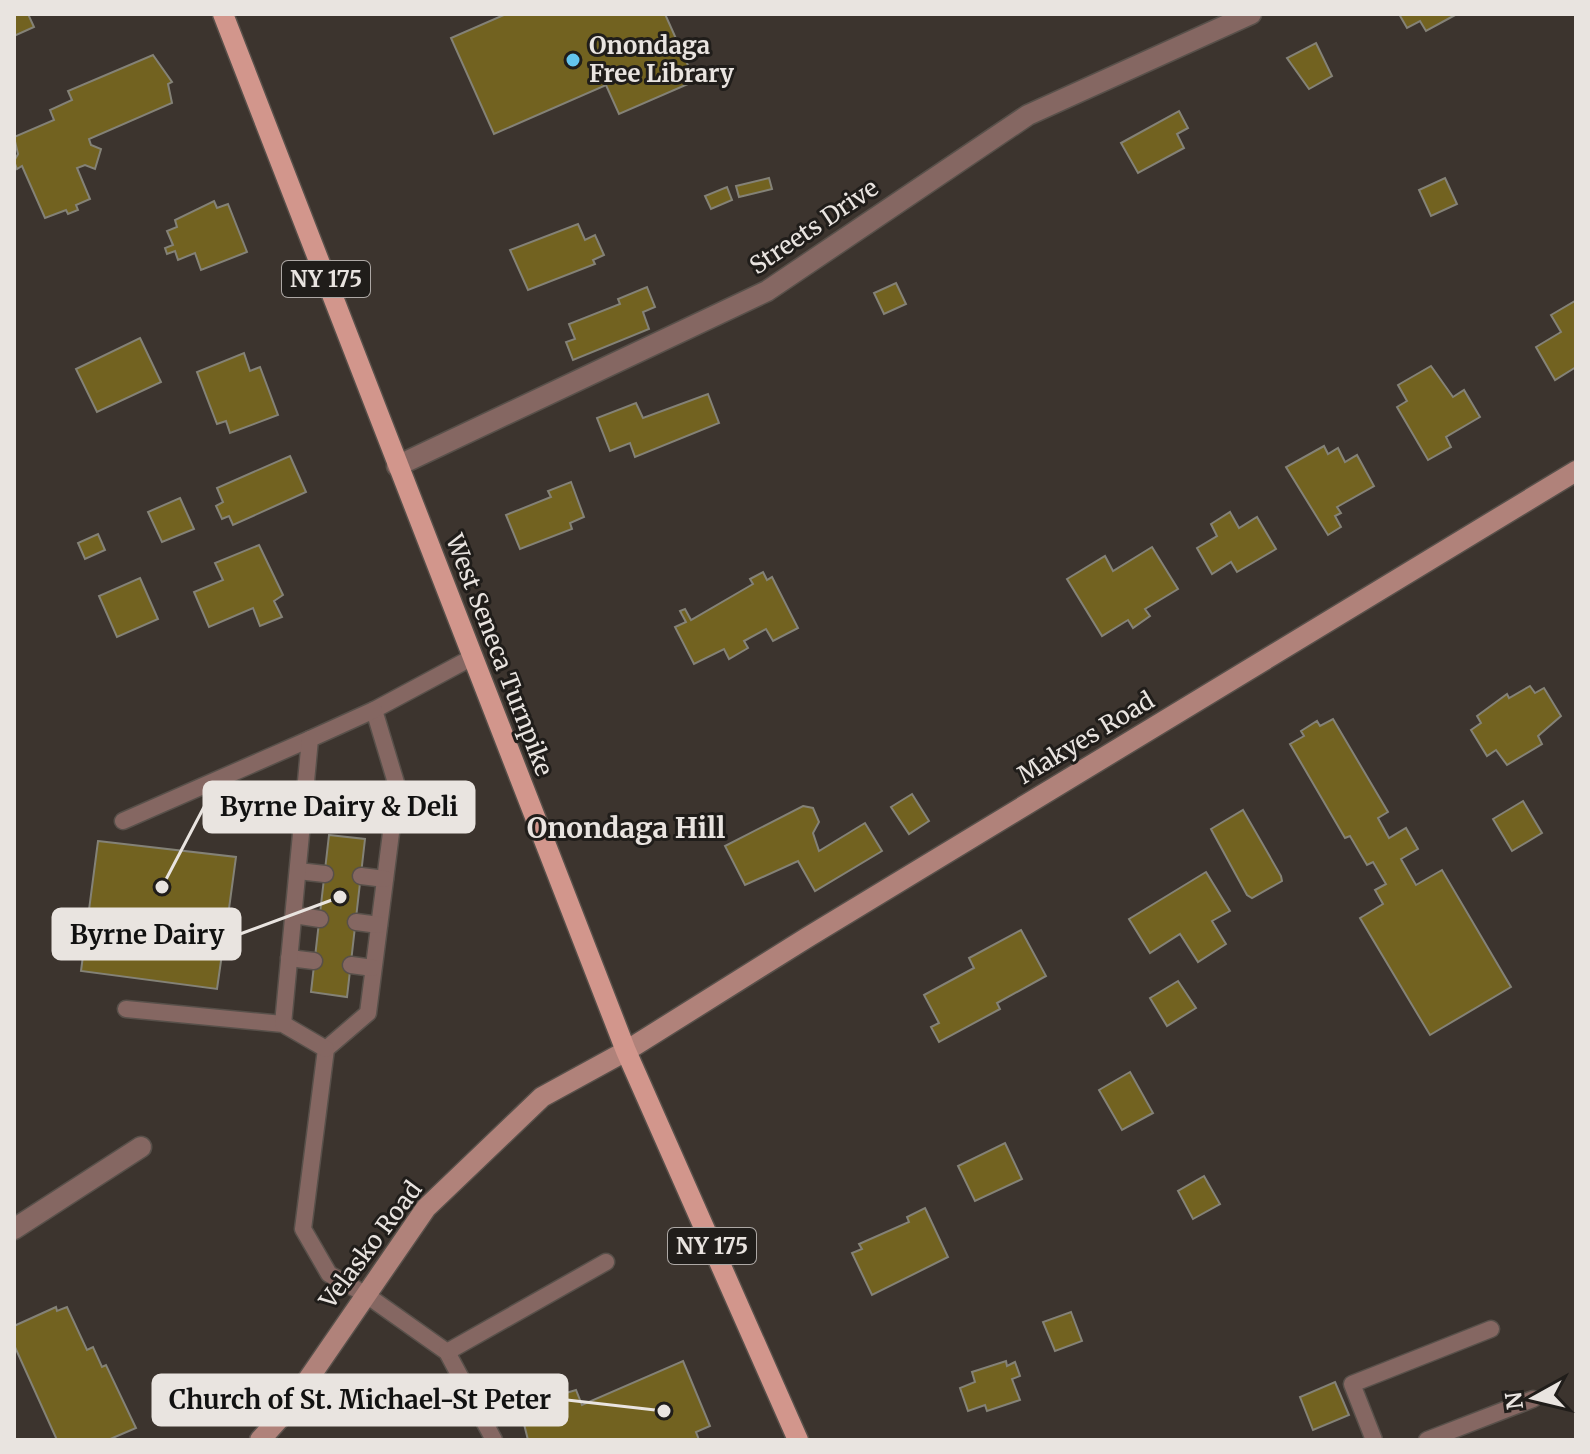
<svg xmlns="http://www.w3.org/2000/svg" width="1590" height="1454" viewBox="0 0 1590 1454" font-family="Merriweather,serif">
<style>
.building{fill:#726220;stroke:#848277;stroke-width:2}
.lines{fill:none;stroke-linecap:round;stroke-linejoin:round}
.lane-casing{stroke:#58504a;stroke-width:19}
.street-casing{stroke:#58504a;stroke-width:23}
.secondary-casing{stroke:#58504a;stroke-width:23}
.primary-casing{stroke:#58504a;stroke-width:23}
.lane{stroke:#856762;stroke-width:16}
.street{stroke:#856762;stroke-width:20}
.secondary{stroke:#b0827a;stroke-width:20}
.primary{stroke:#d2968c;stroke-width:20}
.poi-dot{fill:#64c5ee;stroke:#201d1a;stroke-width:3}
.labels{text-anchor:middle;stroke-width:6;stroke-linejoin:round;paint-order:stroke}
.shield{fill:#201d1a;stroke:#ada8a5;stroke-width:2}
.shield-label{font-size:22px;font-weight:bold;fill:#e9e4e0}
.poi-label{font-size:24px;font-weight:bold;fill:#e9e4e0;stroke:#201d1a;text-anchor:start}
.street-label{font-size:24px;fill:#e9e4e0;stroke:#201d1a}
.quarter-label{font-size:28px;font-weight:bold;fill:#e9e4e0;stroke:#201d1a}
.leader{fill:none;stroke:#e9e4e0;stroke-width:3}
.callout-dot{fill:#e9e4e0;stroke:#201d1a;stroke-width:3}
.callout{fill:#e9e4e0;stroke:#e9e4e0;stroke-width:3}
.callout-label{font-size:26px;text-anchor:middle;font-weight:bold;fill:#111}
</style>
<rect width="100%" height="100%" fill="#3c342e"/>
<g class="building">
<path d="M14,14H28L34,27L14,36Z"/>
<path d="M506,14H665L695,81L619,114L606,85L494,134L451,38Z"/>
<path d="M1399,14H1457L1426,31L1420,21L1407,28Z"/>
<path d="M1316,43L1332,76L1309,89L1287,58Z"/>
<path d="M153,55L172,82L168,84L172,103L89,139L91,145L101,149L95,169L85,165L77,168L90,199L76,205L78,210L68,214L66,210L45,218L22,166L17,169L14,161L18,154L14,137L54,120L50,110L72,100L68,91Z"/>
<path d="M1179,111L1188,128L1177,134L1184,148L1138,173L1121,143Z"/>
<path d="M769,178L772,189L739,197L736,186Z"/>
<path d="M1445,178L1457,204L1431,216L1419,190Z"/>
<path d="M727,187L732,200L711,209L705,196Z"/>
<path d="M214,201L217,208L228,204L247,252L201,270L195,253L178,260L175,251L167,254L165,248L173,245L167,231L177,227L175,220Z"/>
<path d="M578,224L585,240L595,235L604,255L593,260L595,264L528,290L510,250Z"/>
<path d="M896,283L906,304L884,314L874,293Z"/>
<path d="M647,287L655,307L643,312L649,329L573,360L566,342L575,339L569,324L620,304L618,299Z"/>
<path d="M1575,301L1576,367L1555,380L1536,347L1561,332L1551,315Z"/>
<path d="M140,338L161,382L97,412L76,369Z"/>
<path d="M244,353L250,371L260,367L278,415L230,433L226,421L217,424L197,372Z"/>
<path d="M1431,366L1453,397L1464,390L1480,417L1446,437L1451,447L1428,460L1397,407L1407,401L1398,385Z"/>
<path d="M708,394L719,423L635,457L630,443L610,451L597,418L636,403L643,418Z"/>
<path d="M1324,446L1328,454L1338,448L1345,462L1357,455L1374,486L1337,507L1341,513L1335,516L1341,527L1328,535L1286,467Z"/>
<path d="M290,456L306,492L233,525L229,516L222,519L216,506L223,502L217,488Z"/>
<path d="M571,482L584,517L570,523L572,529L520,549L506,515L551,497L548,491Z"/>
<path d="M180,498L194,529L162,542L148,512Z"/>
<path d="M1230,512L1239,528L1257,517L1276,549L1237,572L1231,562L1212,574L1197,548L1217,536L1211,524Z"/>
<path d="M98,534L105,550L85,559L78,543Z"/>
<path d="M259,545L283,595L274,601L282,617L260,626L253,608L209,627L194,592L223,580L215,563Z"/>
<path d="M1152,547L1178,589L1145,609L1150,616L1133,628L1128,620L1102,636L1067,579L1105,556L1113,571Z"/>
<path d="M763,572L767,580L772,577L798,628L773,641L766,629L744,641L748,648L729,659L724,649L694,664L675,627L686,622L680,611L685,609L691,620L753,584L750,579Z"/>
<path d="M140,578L158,619L117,637L99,596Z"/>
<path d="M1530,686L1535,693L1544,688L1561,716L1538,736L1542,744L1507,765L1496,750L1487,756L1471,730L1481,723L1477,716L1507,694L1509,698Z"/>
<path d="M1333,719L1388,812L1378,818L1389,838L1406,828L1418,849L1401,859L1416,885L1442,870L1511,987L1430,1035L1360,918L1383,904L1375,890L1386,884L1373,862L1367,865L1350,836L1345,838L1290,744L1304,736L1301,731L1317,721L1320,726Z"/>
<path d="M912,794L929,821L909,834L891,807Z"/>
<path d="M1523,801L1542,833L1512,851L1493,819Z"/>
<path d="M803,806L813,808L819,822L813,833L819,851L865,823L882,851L815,891L798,861L745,885L725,846Z"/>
<path d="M1243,810L1281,876L1282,881L1252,898L1247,895L1211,829Z"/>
<path d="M329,835L365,839L347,997L311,992Z"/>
<path d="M98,841L236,857L228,916L234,917L230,948L223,947L217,989L81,971Z"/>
<path d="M1206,872L1230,911L1212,921L1226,944L1198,962L1180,934L1150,953L1129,919Z"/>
<path d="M1021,930L1046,976L997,1003L1000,1009L939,1042L931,1027L939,1023L924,995L974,968L969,958Z"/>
<path d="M1178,981L1196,1008L1167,1026L1150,998Z"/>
<path d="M1130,1072L1153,1113L1122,1130L1099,1090Z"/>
<path d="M1005,1143L1022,1179L975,1201L958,1166Z"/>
<path d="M1204,1176L1220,1204L1193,1219L1178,1191Z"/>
<path d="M925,1208L948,1257L872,1295L852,1253L862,1249L859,1244L909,1222L907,1217Z"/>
<path d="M56,1307L57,1311L67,1307L87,1350L93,1347L102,1367L106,1365L136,1428L108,1440H57L14,1345V1326Z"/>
<path d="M1071,1312L1082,1341L1055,1351L1043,1322Z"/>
<path d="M683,1361L710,1426L696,1432L699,1440H528L521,1412L541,1404L539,1401L576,1390L582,1405Z"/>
<path d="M1006,1361L1007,1366L1015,1362L1020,1376L1012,1379L1020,1400L987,1411L985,1405L968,1411L960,1388L975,1382L972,1372Z"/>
<path d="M1335,1382L1349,1415L1313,1430L1300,1397Z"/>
</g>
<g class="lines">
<defs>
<g id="lane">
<path d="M471,658L374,710L397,786L368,1013L326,1049L303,1229L329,1274L365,1294L447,1352L494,1440"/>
<path d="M123,821L310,739"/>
<path d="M298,871L325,874"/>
<path d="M361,876L385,879"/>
<path d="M294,915L320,919"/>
<path d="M356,922L379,925"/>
<path d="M289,958L314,961"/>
<path d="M351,965L373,968"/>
<path d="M126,1009L283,1024L326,1049"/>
<path d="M283,1024L310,739L374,710"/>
<path d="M447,1352L606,1262"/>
<path d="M1374,1440L1352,1384L1491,1329"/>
<path d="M1427,1440L1533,1399"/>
</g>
<g id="street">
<path d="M397,466L767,291L1028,115L1251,14"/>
<path d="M14,1229L141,1147"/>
</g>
<path id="secondary" d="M260,1440L287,1410L426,1208L542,1097L626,1051L808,937L1576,471"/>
<path id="primary" d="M223,14L626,1051L798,1440"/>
</defs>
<use href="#lane" class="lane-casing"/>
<use href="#street" class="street-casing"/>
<use href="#secondary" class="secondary-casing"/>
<use href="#primary" class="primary-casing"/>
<use href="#lane" class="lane"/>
<use href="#street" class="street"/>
<use href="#secondary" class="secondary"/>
<use href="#primary" class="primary"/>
</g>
<circle class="poi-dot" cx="573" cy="60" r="8"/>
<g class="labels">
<g class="shield">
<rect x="282" y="261" width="88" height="36" rx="6"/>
<rect x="668" y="1228" width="88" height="36" rx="6"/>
</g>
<g class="shield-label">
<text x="326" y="287">NY 175</text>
<text x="712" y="1254">NY 175</text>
</g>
<g class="poi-label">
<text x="589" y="54">Onondaga<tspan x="589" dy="28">Free Library</tspan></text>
</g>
<g class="street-label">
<text transform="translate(814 227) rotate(-34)" y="8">Streets Drive</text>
<text transform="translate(499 655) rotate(69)" y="8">West Seneca Turnpike</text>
<text transform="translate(1086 738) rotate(-31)" y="8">Makyes Road</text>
<text transform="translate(371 1245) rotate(-53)" y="8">Velasko Road</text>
</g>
<g class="quarter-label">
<text x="626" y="838">Onondaga Hill</text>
</g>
</g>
<path class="leader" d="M162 887L204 807M340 897L240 934M664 1411L567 1400"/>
<g class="callout-dot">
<circle cx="162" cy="887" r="8"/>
<circle cx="340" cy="897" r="8"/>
<circle cx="664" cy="1411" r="8"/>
</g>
<g class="callout">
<rect x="204" y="782" width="270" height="50" rx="8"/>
<rect x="53" y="909" width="187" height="50" rx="8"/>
<rect x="153" y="1375" width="414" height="50" rx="8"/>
</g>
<g class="callout-label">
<text x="339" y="816">Byrne Dairy &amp; Deli</text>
<text x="147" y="944">Byrne Dairy</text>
<text x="360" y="1409">Church of St. Michael-St Peter</text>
</g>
<rect width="1590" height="1454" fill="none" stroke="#e9e4e0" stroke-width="32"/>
<g transform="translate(1534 1398) rotate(262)" stroke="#201d1a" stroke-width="6" paint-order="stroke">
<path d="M0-6L14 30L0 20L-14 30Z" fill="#e9e4e0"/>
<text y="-12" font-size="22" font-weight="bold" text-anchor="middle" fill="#e9e4e0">N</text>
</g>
</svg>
